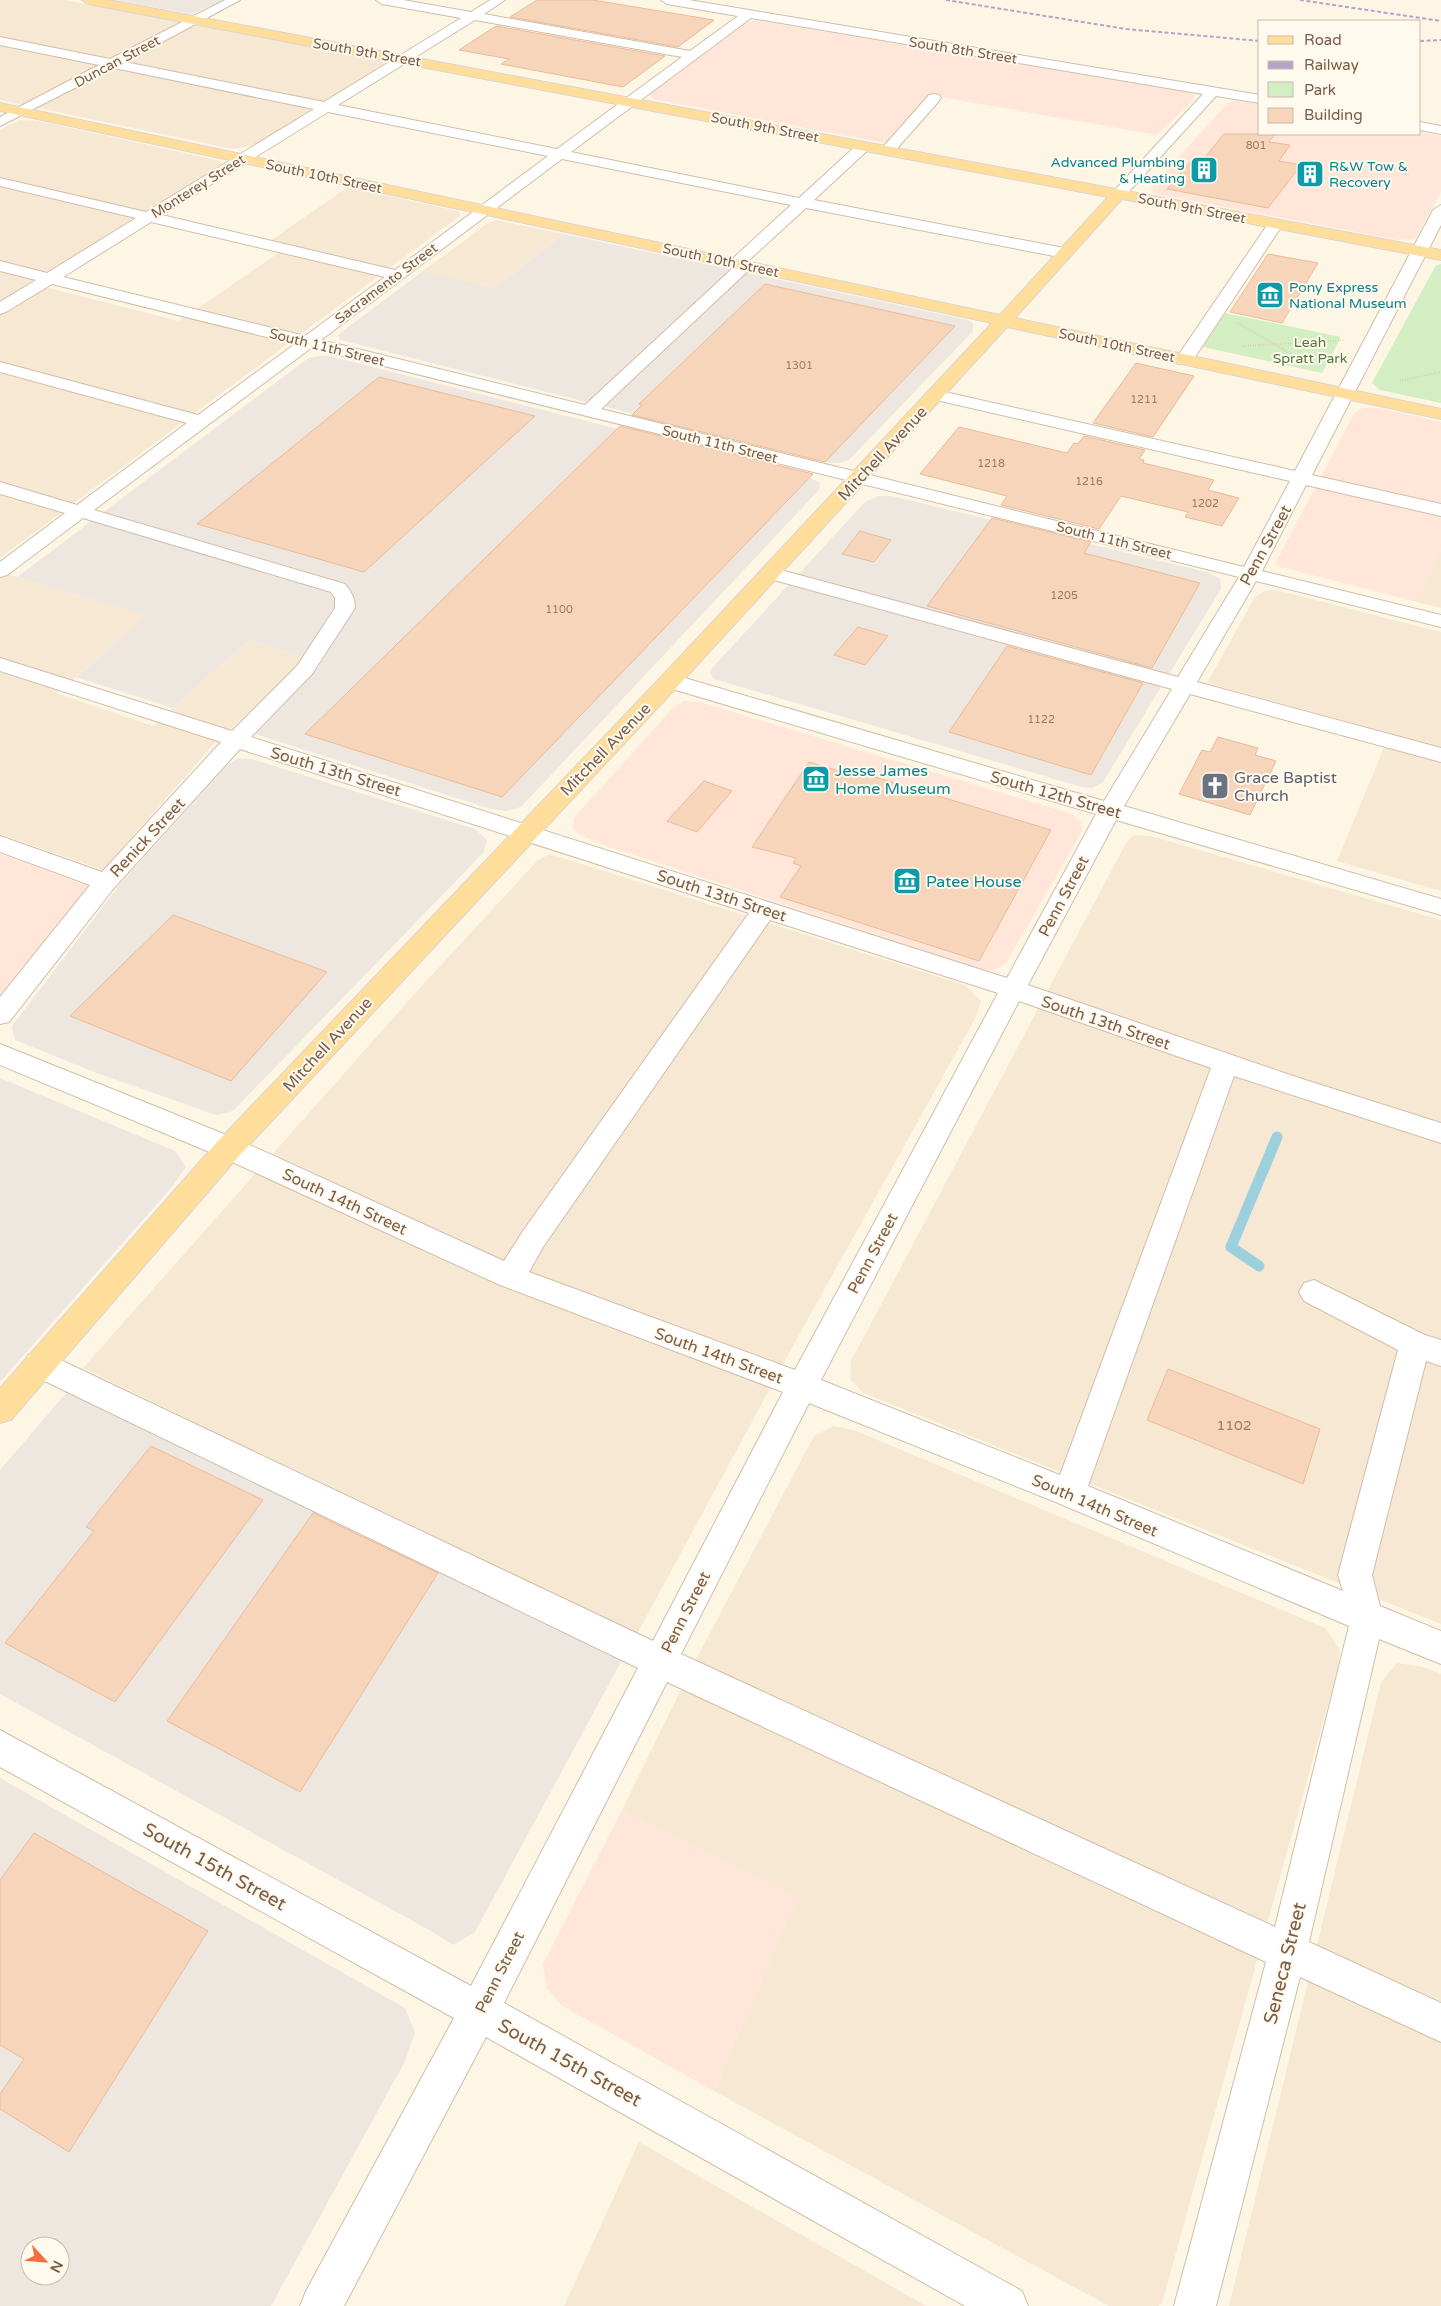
<svg xmlns="http://www.w3.org/2000/svg" width="1441" height="2306" viewBox="0 0 1441 2306" font-family="'Varela Round',sans-serif">
<style>
.residential{fill:#f7e8d3}
.commercial{fill:#ffe6d9}
.industrial{fill:#eee7e0;fill-rule:evenodd}
.green{fill:#d2eec2}
.lines{fill:none;stroke-linecap:round;stroke-linejoin:round}
.stream{stroke:#9dd0dd;stroke-width:11}
.building{fill:#f6d5ba;stroke:#eabb99}
.minor-casing{stroke:#d1bdaa;stroke-width:2}
.major-casing{stroke:#dcd5cf;stroke-width:2}
.path{stroke:#dcb89d;stroke-width:2;stroke-dasharray:0.5 2;stroke-linecap:butt}
.minor{fill:#fff;fill-rule:evenodd}
.major{fill:#ffde9c;fill-rule:evenodd}
.rail{stroke:#b9a2ca;stroke-width:2;stroke-dasharray:4 2.5;stroke-linecap:butt}
.labels{text-anchor:middle;stroke-width:4;stroke-linejoin:round;paint-order:stroke}
.far-number-label{font-size:11px;fill:#997a64}
.far-street-label{font-size:14px;fill:#7a5c47;stroke:#fff9ee}
.far-culture-label{font-size:14px;fill:#0d838f;stroke:#fff9ee;text-anchor:start}
.far-park-label{font-size:14px;fill:#4c7b3c;stroke:#fff9ee}
.number-label{font-size:14px;fill:#997a64}
.street-label{font-size:16px;fill:#7a5c47;stroke:#fff9ee}
.culture-label{font-size:16px;fill:#0d838f;stroke:#fff9ee;text-anchor:start}
.worship-label{font-size:16px;fill:#5b616d;stroke:#fff9ee;text-anchor:start}
.near-street-label{font-size:19px;fill:#7a5c47;stroke:#fff9ee}
</style>
<rect width="100%" height="100%" fill="#fef6e5"/>
<g class="residential">
<path d="M0,0H64L381,60L384,64L254,145L233,149L0,100Z"/>
<path d="M21,120L39,121L221,161L222,164L217,168L29,283L179,321L290,245L270,241L348,187L458,211L461,215L0,558V130Z"/>
<path d="M496,220L564,234L495,288L423,271L488,223Z"/>
<path d="M1441,550V608L1417,602Z"/>
<path d="M0,572L148,616L56,693L153,726L249,640L302,657L294,670L213,745L103,870L0,834Z"/>
<path d="M1276,590L1441,632V891L1337,861L1390,733L1207,683L1255,597L1265,591Z"/>
<path d="M1134,835L1151,836L1441,920V1624L863,1393L850,1379L851,1361L1126,843Z"/>
<path d="M550,854L965,985L981,1001L976,1017L799,1335L636,1636L83,1368L418,990L537,861Z"/>
<path d="M833,1426L854,1430L1325,1628L1340,1650L1337,1672L1162,2303L1158,2306H1109L714,2091L797,1896L621,1812L693,1665L814,1436Z"/>
<path d="M1397,1663L1424,1667L1441,1674V2306H1229L1381,1682Z"/>
<path d="M639,2142L926,2306H564Z"/>
</g>
<g class="commercial">
<path d="M755,20L1184,91L1194,95V99L1157,135L929,95L885,143L653,99L651,96L650,94L746,23Z"/>
<path d="M1234,101L1260,104V134H1420V132L1441,136V192L1415,239L1398,240L1157,194L1152,191L1151,188L1227,104Z"/>
<path d="M1363,408H1379L1441,422V550L1417,602L1277,566L1276,562L1355,412Z"/>
<path d="M683,701L700,702L1072,814L1081,821L1082,831L1006,963L995,970L980,969L595,842L577,833L573,827L574,818L673,708Z"/>
<path d="M0,854L88,886L0,996Z"/>
<path d="M621,1812L798,1896L714,2091L561,2005L547,1988L543,1964Z"/>
</g>
<g class="industrial">
<path d="M113,0H224L192,14Z"/>
<path d="M564,234L968,320L973,324V331L849,460L840,463H829L340,340L338,335L343,331L423,271L495,288Z"/>
<path d="M317,356H329L811,478L820,483L819,490L521,807L506,811L491,809L252,733L320,665L302,657L249,640L173,708L76,677L147,616L17,577L307,359Z"/>
<path d="M878,496H892L1210,573L1220,579L1221,589L1103,782L1093,788L1082,787L714,679L710,673L713,667L865,502Z"/>
<path d="M239,758L252,759L475,829L487,840L484,852L233,1111L216,1115L94,1072L15,1040L12,1026L121,883L228,764Z"/>
<path d="M0,1078L175,1151L186,1167L171,1188L0,1382Z"/>
<path d="M67,1392L622,1660L475,1932L453,1945L431,1931L0,1694V1470Z"/>
<path d="M0,1778L405,2008L415,2033L404,2063L271,2306H0ZM30,2246H60V2276H30Z"/>
</g>
<g class="green">
<path d="M1441,264V403L1380,390L1372,383L1436,265Z"/>
<path d="M1225,313L1341,337L1322,373L1203,347Z"/>
</g>
<g class="lines">
<path class="stream" d="M1259,1266L1231,1247L1277,1137"/>
</g>
<g class="building">
<path d="M537,0H593L714,20L678,47L510,17Z"/>
<path d="M496,26L665,56L623,87L501,64L509,59L459,50Z"/>
<path d="M1224,134H1275L1269,142L1290,145L1279,161L1301,165L1268,208L1167,189L1193,159L1202,161Z"/>
<path d="M1268,254L1318,263L1282,323L1230,312Z"/>
<path d="M765,284L955,326L825,462L632,415L642,405L639,404Z"/>
<path d="M1136,363L1194,376L1153,437L1093,423Z"/>
<path d="M379,377L535,416L364,572L197,524Z"/>
<path d="M620,426L813,474L502,797L305,734Z"/>
<path d="M959,427L1067,453L1074,443L1078,444L1084,436L1145,450L1139,459L1144,460L1143,463L1214,480L1208,490L1239,498L1222,526L1185,517L1188,512L1121,496L1099,529L1001,505L1007,496L920,474Z"/>
<path d="M992,518L1091,542L1084,553L1200,583L1152,668L927,606Z"/>
<path d="M860,531L891,540L874,562L842,554Z"/>
<path d="M858,627L888,636L865,665L834,655Z"/>
<path d="M1007,646L1143,683L1091,775L949,732Z"/>
<path d="M1218,737L1258,748L1255,755L1276,761L1250,815L1179,794L1202,750L1210,752Z"/>
<path d="M809,762L863,778L865,774L1051,830L979,961L780,897L801,866L793,863L796,858L752,847Z"/>
<path d="M704,781L732,791L697,832L667,821Z"/>
<path d="M173,915L327,972L231,1081L70,1016Z"/>
<path d="M1168,1369L1320,1429L1303,1484L1147,1420Z"/>
<path d="M151,1446L263,1500L115,1702L5,1643L94,1531L86,1527Z"/>
<path d="M313,1513L438,1573L300,1792L167,1721Z"/>
<path d="M34,1833L208,1931L69,2152L0,2109V2094L24,2059L0,2045V1880Z"/>
</g>
<g class="lines">
<defs>
<g id="minor">
<path d="M225,0H240L125,62L324,102L461,18L382,4L376,0H403L471,12L490,0H505L484,14L690,51L738,16L667,4L661,0H689L1260,95V103L1216,96L1124,197L1119,198L1112,194L1114,191L1203,94L751,18L571,152L799,198L859,143H869L871,146L869,149L814,200L1064,248L1070,250L1072,253L1070,256L1064,258L806,208L748,261L753,265L751,268L601,409L1244,567L1290,481L936,400L930,399L927,395L930,391L936,390L1295,471L1433,210L1441,205V225L1312,475L1441,504V516L1306,485L1262,571L1441,615V627L1256,581L1197,682L1441,748V762L1190,694L1124,806L1441,899V915L1116,820L1028,985L1296,1077L1441,1123V1143L1234,1076L1088,1486L1343,1591L1338,1575L1398,1350L1304,1301L1299,1292L1304,1283L1314,1280L1425,1335L1441,1340V1366L1426,1361L1372,1575L1380,1606L1441,1631V1664L1379,1639L1309,1942L1441,2003V2042L1300,1977L1216,2306H1174L1266,1962L667,1682L504,2003L1022,2291L1028,2306H965L486,2037L344,2306H300L306,2291L454,2018L0,1767V1730L471,1986L638,1668L28,1373L24,1364L28,1355L39,1351L50,1355L653,1641L783,1392L500,1285L219,1156L0,1065V1044L239,1140L504,1261L523,1231L749,913L240,749L114,888L9,1022L0,1024V997L90,885L0,852V836L102,872L221,742L0,671V658L232,731L297,666L335,608V598L331,592L83,518L7,575L0,577V562L65,513L0,494V482L77,505L187,423L0,372V362L198,415L295,344L52,284L6,312L0,314V302L36,280L0,271V261L47,273L136,218L0,186V178L146,212L314,109L114,68L0,126V117L99,65L0,45V37L110,59ZM475,20L682,57L557,149L338,105ZM328,112L548,156L395,270L162,215ZM562,159L791,205L731,260L729,263L734,267L585,405L321,340ZM151,222L385,277L305,336L63,277ZM311,348L1239,577L1178,677L777,569L770,567L763,569L760,573L763,577L1172,689L1104,801L678,676L670,675L662,676L659,681L662,686L1096,814L1007,978L251,737L312,674L355,608C355,597 351,592 345,584L94,510ZM770,920L998,993L795,1370L529,1272L543,1247ZM1019,1001L1211,1068L1060,1475L821,1380ZM809,1403L1058,1503L1349,1626L1275,1927L681,1654Z"/>
<path d="M934,94L939,95L941,98L939,101L893,153H883L881,150L883,147L929,95Z"/>
<path d="M1420,122L1441,126V134L1420,130Z"/>
<path d="M1275,219L1280,221L1283,224L1193,360L1190,364H1178L1175,360L1270,221Z"/>
</g>
<path id="major" d="M82,0H108L1441,250V260L1122,199L1015,318L1441,409V419L1007,327L678,686L239,1156L11,1420L0,1423V1388L219,1140L662,676L992,323L0,111V103L1000,315L1108,197L88,4Z"/>
</defs>
<use href="#minor" class="minor-casing"/>
<use href="#major" class="major-casing"/>
<g class="path">
<path d="M1238,323L1302,360"/>
<path d="M1243,346L1344,340"/>
<path d="M1400,381L1441,372"/>
</g>
<use href="#minor" class="minor"/>
<use href="#major" class="major"/>
<g class="rail">
<path d="M946,0L1126,29L1260,41"/>
<path d="M1300,0L1441,21"/>
<path d="M1420,41L1441,40"/>
</g>
</g>
<defs>
<symbol id="building-square" viewBox="-11 -11 22 22"><rect x="-9" y="-9" width="18" height="18" rx="4" fill="#0f9aa8" stroke="#fff9ee"/><path d="M-4-6H4V6H1V3H-1V6H-4ZM-2.5-4.3h1.7v1.8h-1.7ZM.8-4.3h1.7v1.8H.8ZM-2.5-1h1.7V.8h-1.7ZM.8-1h1.7V.8H.8Z" fill="#fff"/></symbol>
<symbol id="museum-square" viewBox="-11 -11 22 22"><rect x="-9" y="-9" width="18" height="18" rx="4" fill="#0f9aa8" stroke="#fff9ee"/><path d="M0-6L6-3V-2H-6V-3ZM-5-1h2V3h-2ZM-1-1h2V3h-2ZM3-1h2V3H3ZM-6 4H6V6H-6Z" fill="#fff"/></symbol>
<symbol id="church-square" viewBox="-11 -11 22 22"><rect x="-9" y="-9" width="18" height="18" rx="4" fill="#6b7280" stroke="#fff9ee"/><path d="M-1.2-6h2.4v3.5h3.3v2.4h-3.3V6h-2.4V-.1h-3.3v-2.4h3.3Z" fill="#fff"/></symbol>
</defs>
<g fill-rule="evenodd">
<use href="#building-square" x="1188" y="154" width="32" height="32"/>
<use href="#building-square" x="1294" y="158" width="32" height="32"/>
<use href="#museum-square" x="1254" y="279" width="32" height="32"/>
<use href="#museum-square" x="800" y="763" width="32" height="32"/>
<use href="#church-square" x="1199" y="770" width="32" height="32"/>
<use href="#museum-square" x="891" y="865" width="32" height="32"/>
</g>
<g class="labels">
<g class="far-number-label">
<text x="1256" y="149">801</text>
<text x="799" y="369">1301</text>
<text x="1144" y="403">1211</text>
<text x="991" y="467">1218</text>
<text x="1089" y="485">1216</text>
<text x="1205" y="507">1202</text>
<text x="1064" y="599">1205</text>
<text x="559" y="613">1100</text>
<text x="1041" y="723">1122</text>
</g>
<g class="far-street-label">
<text transform="translate(963 50) rotate(9)" y="5">South 8th Street</text>
<text transform="translate(367 52) rotate(10)" y="5">South 9th Street</text>
<text transform="translate(117 61) rotate(-28)" y="5">Duncan Street</text>
<text transform="translate(765 127) rotate(11)" y="5">South 9th Street</text>
<text transform="translate(324 176) rotate(12)" y="5">South 10th Street</text>
<text transform="translate(198 186) rotate(-32)" y="5">Monterey Street</text>
<text transform="translate(1192 208) rotate(11)" y="5">South 9th Street</text>
<text transform="translate(721 260) rotate(12)" y="5">South 10th Street</text>
<text transform="translate(386 283) rotate(-37)" y="5">Sacramento Street</text>
<text transform="translate(1117 345) rotate(12)" y="5">South 10th Street</text>
<text transform="translate(327 347) rotate(14)" y="5">South 11th Street</text>
<text transform="translate(720 444) rotate(14)" y="5">South 11th Street</text>
<text transform="translate(1114 540) rotate(14)" y="5">South 11th Street</text>
</g>
<g class="far-culture-label">
<text x="1185" y="167" text-anchor="end">Advanced Plumbing<tspan x="1185" dy="16">&amp; Heating</tspan></text>
<text x="1329" y="171">R&amp;W Tow &amp;<tspan x="1329" dy="16">Recovery</tspan></text>
<text x="1289" y="292">Pony Express<tspan x="1289" dy="16">National Museum</tspan></text>
</g>
<g class="far-park-label">
<text x="1310" y="347">Leah<tspan x="1310" dy="16">Spratt Park</tspan></text>
</g>
<g class="number-label">
<text x="1234" y="1430">1102</text>
</g>
<g class="street-label">
<text transform="translate(882 453) rotate(-47)" y="6">Mitchell Avenue</text>
<text transform="translate(1265 545) rotate(-61)" y="6">Penn Street</text>
<text transform="translate(605 749) rotate(-46)" y="6">Mitchell Avenue</text>
<text transform="translate(336 771) rotate(17)" y="6">South 13th Street</text>
<text transform="translate(1056 794) rotate(16)" y="6">South 12th Street</text>
<text transform="translate(147 837) rotate(-47)" y="6">Renick Street</text>
<text transform="translate(722 895) rotate(18)" y="6">South 13th Street</text>
<text transform="translate(1063 896) rotate(-62)" y="6">Penn Street</text>
<text transform="translate(1106 1022) rotate(19)" y="6">South 13th Street</text>
<text transform="translate(327 1044) rotate(-47)" y="6">Mitchell Avenue</text>
<text transform="translate(345 1201) rotate(25)" y="6">South 14th Street</text>
<text transform="translate(872 1253) rotate(-62)" y="6">Penn Street</text>
<text transform="translate(719 1355) rotate(20)" y="6">South 14th Street</text>
<text transform="translate(1095 1505) rotate(23)" y="6">South 14th Street</text>
<text transform="translate(685 1612) rotate(-63)" y="6">Penn Street</text>
<text transform="translate(499 1972) rotate(-63)" y="6">Penn Street</text>
</g>
<g class="culture-label">
<text x="835" y="776">Jesse James<tspan x="835" dy="18">Home Museum</tspan></text>
<text x="926" y="887">Patee House</text>
</g>
<g class="worship-label">
<text x="1234" y="783">Grace Baptist<tspan x="1234" dy="18">Church</tspan></text>
</g>
<g class="near-street-label">
<text transform="translate(215 1866) rotate(29)" y="7">South 15th Street</text>
<text transform="translate(1284 1963) rotate(-76)" y="7">Seneca Street</text>
<text transform="translate(570 2062) rotate(29)" y="7">South 15th Street</text>
</g>
</g>
<rect x="1258" y="20" width="162" height="115" fill="#fff9ee" stroke="#cabaab"/>
<rect x="1268" y="36" width="25" height="8" fill="#ffde9c" stroke="#cabaab"/>
<text x="1304" y="45" font-size="15" fill="#7a5c47">Road</text>
<rect x="1268" y="61" width="25" height="8" fill="#b9a2ca" stroke="#cabaab"/>
<text x="1304" y="70" font-size="15" fill="#7a5c47">Railway</text>
<rect x="1268" y="82" width="25" height="15" fill="#d2eec2" stroke="#cabaab"/>
<text x="1304" y="95" font-size="15" fill="#7a5c47">Park</text>
<rect x="1268" y="108" width="25" height="15" fill="#f6d5ba" stroke="#cabaab"/>
<text x="1304" y="120" font-size="15" fill="#7a5c47">Building</text>
<g transform="translate(45 2261) rotate(116)"><circle r="24" fill="#fff9ee" stroke="#cabaab"/>
<path d="M0-4L9 19L0 12L-9 19Z" fill="#f36f40"/>
<text y="-8" font-size="14" font-weight="bold" text-anchor="middle" fill="#7a5c47">N</text>
</g>
</svg>
